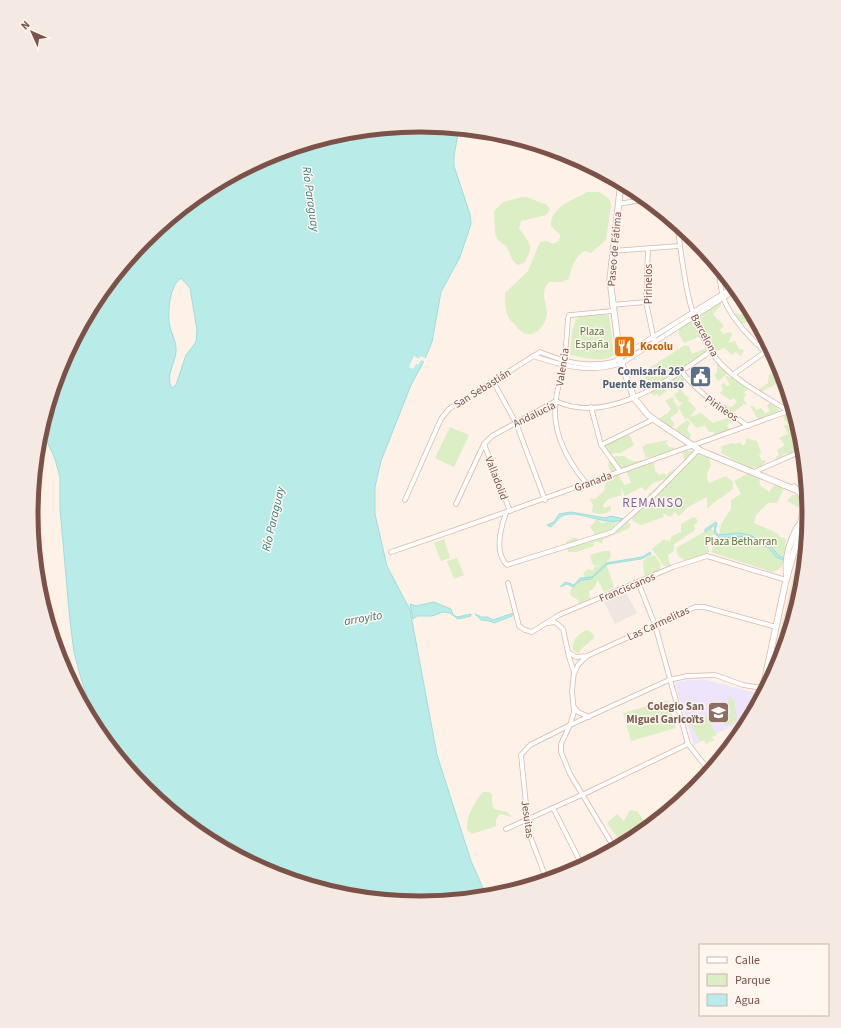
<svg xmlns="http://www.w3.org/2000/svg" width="841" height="1028" viewBox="0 0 841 1028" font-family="'Source Sans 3',sans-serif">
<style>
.residential{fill:#f7e2d5}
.industrial{fill:#efe5e1}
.education{fill:#eee4fb}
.green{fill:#dceec3}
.water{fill:#b9ebe9;stroke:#9ededc;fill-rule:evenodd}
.pier{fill:#fef1e7}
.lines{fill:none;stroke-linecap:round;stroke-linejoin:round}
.street-casing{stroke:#d5b8ae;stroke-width:5.5}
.secondary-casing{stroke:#dab9ad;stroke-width:7}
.street{stroke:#fff;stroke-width:4}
.secondary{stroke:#fff;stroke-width:5.5}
.labels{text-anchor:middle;stroke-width:3;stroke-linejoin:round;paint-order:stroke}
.street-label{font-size:11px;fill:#7c5148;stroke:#fff6f0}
.park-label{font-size:11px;fill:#567739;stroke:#fff6f0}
.food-label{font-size:11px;font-weight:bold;fill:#c56008;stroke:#fff6f0;text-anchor:start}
.service-label{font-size:11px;font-weight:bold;fill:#4e5e75;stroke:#fff6f0;text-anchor:end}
.education-label{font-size:11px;font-weight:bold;fill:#785e54;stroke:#fff6f0;text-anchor:end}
.water-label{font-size:12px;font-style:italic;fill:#377b7a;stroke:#fff6f0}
.quarter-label{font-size:13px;letter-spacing:1px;fill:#81649f;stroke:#fff6f0}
.rim{fill:none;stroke:#7c5148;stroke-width:5}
</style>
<rect width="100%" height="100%" fill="#fef1e7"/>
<path class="residential" d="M800,546L807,549L802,590L780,663H773Z"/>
<path class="industrial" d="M625,591L637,613L615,624L603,600Z"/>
<path class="education" d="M688,680H706L752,692L755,694L756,708L752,716L694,745L675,683Z"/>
<g class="green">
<path d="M587,192H600L610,200L611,206L606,240L591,253L584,251C574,258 571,268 569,279L562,282H549C539,293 547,301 547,314C546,324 535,339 524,333C520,331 516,326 513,323C505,316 505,303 505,293L528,271L540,242L547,241L552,244L559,241L560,235L551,226C550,207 573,200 587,192Z"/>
<path d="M522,197C531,196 537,203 546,204L550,209L546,215L521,221L519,228C530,245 535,245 524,263L517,265L512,259L507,247L497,239L495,232L494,211L503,202Z"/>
<path d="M744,301H746L754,316L753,319L742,324L734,314L737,313L739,315L747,312L744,307L738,306V304Z"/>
<path d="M721,302V305L713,314L724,326L720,330L723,334L731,332L732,335L728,343L735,341L739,349L744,350L741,356L736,352L732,355L724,348L717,351L710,349L699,323L698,319L707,310Z"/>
<path d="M609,315L614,355C603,364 583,357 570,355C571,346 571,320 580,316C588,314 600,315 609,315Z"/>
<path d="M693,320L695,327H698L701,336L684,343L678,333L679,329Z"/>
<path d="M685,345L689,346L692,354L706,348L709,350L679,370L674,369L669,376L660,382L671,379L673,380V378L680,373L685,380L682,382L680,380L675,385L670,386L673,389L671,391L669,389L659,397L657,394L654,395L650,393L653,385L650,386L645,375L649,368Z"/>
<path d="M717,364L729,373V376L727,374L718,381L714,375L717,372Z"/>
<path d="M773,372L778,383L761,392L758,390L768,383L769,375Z"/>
<path d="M725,376L736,378L749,389L744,392L746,396L743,398L747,404L745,405L742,403L743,405L732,413L722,406L725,404L729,407L733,406L737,402L734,398L730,400L720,393L723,390L721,385L724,383L727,386L730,385Z"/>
<path d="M785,380L790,396H785L778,385Z"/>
<path d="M681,389L685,395L689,398L688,400L696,409L690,417L701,413L713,423L727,418H732L727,426L729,428V431L717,436L714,434V430L713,432H709L705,425L697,428L688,419L689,418L685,419L678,407V412L670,418L675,425L669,428L658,419L668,413L671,409L665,401L672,397L675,399L673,400L678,407L683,403L679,402L674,395Z"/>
<path d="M773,401L777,404L776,407L782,413L761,420L757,418L750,406L755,407L756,410L761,408L765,413L770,411L767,405Z"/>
<path d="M795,413L800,430C793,426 784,425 783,415Z"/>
<path d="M687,420L690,423L687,430L691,435L688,441L675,429Z"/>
<path d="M784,425H789L799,431L798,434L794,435L799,442H803V447L791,453L784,454L778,461L775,458L779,455L777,450L785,445L779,438L788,434Z"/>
<path d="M450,427L469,435L454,467L435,458Z"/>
<path d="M630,435L634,445L621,453H615L611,455L605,446L613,439Z"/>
<path d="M746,438L757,441L761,452L759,455L762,461L765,460L766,462L761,466L750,468L721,453L722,446L732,443L736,444L739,442L743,445L746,443Z"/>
<path d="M668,440L666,443L669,447L675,448L671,452L646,458L642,447L647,444Z"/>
<path d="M682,451H692L709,458L711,466C707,472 705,476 709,483L726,476L733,482V489C724,496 716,500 707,509V497L688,507L679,516L675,512L670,517L663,513L664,517L641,525L633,521L630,513L665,479L653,483L645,491L642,487L625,496L620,487L622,495L608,499L603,505L604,508L611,506V510C604,515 600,515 592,512L593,505L589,498L595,499L604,491L606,483L604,479L609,476L611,478L613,475L618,474L624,485L631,483L627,473L612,472L608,466L609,461L615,456H624C634,465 641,460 653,458L655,471L659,475L665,473L666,477L668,473L685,463Z"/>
<path d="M750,472L759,476L760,485L769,492L775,485L784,488L777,503H768L756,515L754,523L779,534L778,536L786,539C785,553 788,569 772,572L711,552L720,531L721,524L731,509V500L741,494L734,481Z"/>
<path d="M792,495H797L801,500V505L798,507L787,501Z"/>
<path d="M693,517L696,518L698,522L694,525L695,530L674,544V551L668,555L670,566H664L652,549L664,539L671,542L670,540L672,536L681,532V524Z"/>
<path d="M597,519L601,523L618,521L609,531L611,533L627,521L631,525L628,529L602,540L603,543H600L596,541L593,543L594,546L577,552H568L566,542L574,537L587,543L593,537L594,532L590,527Z"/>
<path d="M711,528L714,532L713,539L707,543L709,552L705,555L686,561L678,556L676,548Z"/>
<path d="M444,539L450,558L441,561L434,543Z"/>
<path d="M801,545L807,548L803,589L791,587Z"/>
<path d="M604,551H610L611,556L606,563L614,587L604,592L598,580L594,588L589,591L590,601L588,599L584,603L579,604L578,600L570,595L571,589L585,577L583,573L588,569L594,571L593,568L600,565L595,566L592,563L590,555Z"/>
<path d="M654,555L661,564L660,570L650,576L644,575C645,563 638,559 654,555Z"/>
<path d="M457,558L464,575L454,579L447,561Z"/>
<path d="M588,630L594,635V638L580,650V653H577L573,650C571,641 579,632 588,630Z"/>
<path d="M729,696L734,700L737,720L734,723L725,726L726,714L731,712L728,703Z"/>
<path d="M668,700L676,728L631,741L623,713Z"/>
<path d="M706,715L717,735L712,737L714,740L706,744L704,740L700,742L690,723Z"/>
<path d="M483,792H489L492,794V804L494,809L507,812L512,817L500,814L496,819V826C490,829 479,831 472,834L467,830C465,818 475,801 483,792Z"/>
<path d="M630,810L637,811L649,828L637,838L623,845L607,823L617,814L624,821Z"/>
</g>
<g class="water">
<path d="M421,125L459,128L454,156V166L470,214L471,224L460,257L441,292L432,342L424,361L411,385L381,461L375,487V514L387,566L410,610L437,755L471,861L487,897L420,903L344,896L271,874L204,838L145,789L98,731L80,675L74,652L70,621L60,509V477L55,459L45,437L40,432L61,365L97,297L145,238L204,190L272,154L345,132ZM181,278L190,288L197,330L196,342L186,355L176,385L172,388C165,377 175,363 176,352C177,341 170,332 169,321C168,309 170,285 181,278Z"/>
<path d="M571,512L605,518L611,516L624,519C606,528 578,508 562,516C558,518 555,524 551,527L547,525L554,522L559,514Z"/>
<path d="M716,522L717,524L715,530L718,535L739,533L750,535L770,545L779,556L784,558L783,560L776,557L768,547L764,546C752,531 737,538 720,538L714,533L715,525L705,532V529Z"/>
<path d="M650,552L651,554L641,559L608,564L591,579L581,580L573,587L567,584L560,587L565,582L574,585L580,578L592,577L606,563L642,557Z"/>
<path d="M434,602L451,609L453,615L457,617L471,614V616L458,619L450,613L443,612L432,616H417L413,619L410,604L416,606Z"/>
<path d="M513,613L512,616L494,623L490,621L481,620L475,614L481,617H488L493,620Z"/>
</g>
<path class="pier" d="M414,356L419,359L420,356L428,359L426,362L421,360L418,365L416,364L413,369L409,367Z"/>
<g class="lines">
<defs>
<g id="street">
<path d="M618,204L648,199"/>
<path d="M677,223C684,271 686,325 721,364C739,383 767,397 788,411"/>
<path d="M648,249L646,302L654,340"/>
<path d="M612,251L679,246"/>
<path d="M718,265C719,274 720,284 722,293C728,318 759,348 780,364"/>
<path d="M612,305L646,302"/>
<path d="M761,348L769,343"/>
<path d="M533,356C564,366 590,374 622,363L737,289"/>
<path d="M681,371C701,396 722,408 748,426"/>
<path d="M734,374L765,352"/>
<path d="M493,381L516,423L545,500"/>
<path d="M591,407L601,445L620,471"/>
<path d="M484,444L510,511"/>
<path d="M601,445L654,419"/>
<path d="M754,472L804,450"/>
<path d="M586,483C567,460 551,431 556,400C557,388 561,378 563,367C566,351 567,334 568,318L569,315H571L612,311"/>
<path d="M804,499L808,497"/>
<path d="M405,500L441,419L449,409L540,352C565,362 586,368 613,362L735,286"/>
<path d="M456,504L484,444L492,436L556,401C608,426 670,379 711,351"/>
<path d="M506,513C501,527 494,553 507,565L612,532L656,493L699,449"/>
<path d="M798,538L807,542"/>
<path d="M391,552C526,506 660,457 794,409"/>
<path d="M638,582L655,625L688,744L710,772"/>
<path d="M508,583L519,626L525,630L532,632L559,615L673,567L707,556L786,580"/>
<path d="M568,652L576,657L587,656L695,607H704L776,627"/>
<path d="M767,666L778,667"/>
<path d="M575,672L578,665L586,657"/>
<path d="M574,707L578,712L589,717"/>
<path d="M553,808L583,867"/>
<path d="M506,829L584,794L688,744"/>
<path d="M615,849L570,774L561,752V744L570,725L669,680L687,676L715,675L743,685L763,688"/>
<path d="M547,881L529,833L521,755L530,745L570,725L574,712L572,691L574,672L569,657L563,629L555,622L549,623"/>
</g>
<g id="secondary">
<path d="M621,182L610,280L620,359L634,398L648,415L659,423L701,451L796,490"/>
<path d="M787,577C784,560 790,541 798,526"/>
<path d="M763,696V688L786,580L798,538L804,505L801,494L794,487"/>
</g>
</defs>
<use href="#street" class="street-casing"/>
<use href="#secondary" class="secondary-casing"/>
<use href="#street" class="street"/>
<use href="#secondary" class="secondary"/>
</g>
<defs>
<symbol id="restaurant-square" viewBox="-11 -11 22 22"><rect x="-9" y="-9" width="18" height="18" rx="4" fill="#e8710a" stroke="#fff6f0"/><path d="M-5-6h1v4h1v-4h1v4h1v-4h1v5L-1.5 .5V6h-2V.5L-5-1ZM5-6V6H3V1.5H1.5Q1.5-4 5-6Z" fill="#fff"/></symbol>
<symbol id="civic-square" viewBox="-11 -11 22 22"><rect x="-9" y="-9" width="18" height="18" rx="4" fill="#5c6f8a" stroke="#fff6f0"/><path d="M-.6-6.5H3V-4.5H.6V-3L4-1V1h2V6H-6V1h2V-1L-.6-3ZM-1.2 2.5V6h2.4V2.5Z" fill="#fff"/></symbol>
<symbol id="school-square" viewBox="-11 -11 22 22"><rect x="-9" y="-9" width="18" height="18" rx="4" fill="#8d6e63" stroke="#fff6f0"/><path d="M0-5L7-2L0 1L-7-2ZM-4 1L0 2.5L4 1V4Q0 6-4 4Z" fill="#fff"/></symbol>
</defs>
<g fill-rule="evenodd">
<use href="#restaurant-square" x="612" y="334" width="25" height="25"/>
<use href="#civic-square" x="688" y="364" width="25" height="25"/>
<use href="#school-square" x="706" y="700" width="25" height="25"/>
</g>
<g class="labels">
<g class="street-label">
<text transform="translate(614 249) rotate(-85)" y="4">Paseo de Fátima</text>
<text transform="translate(648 284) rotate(-90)" y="4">Pirinelos</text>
<text transform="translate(705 335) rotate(62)" y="4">Barcelona</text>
<text transform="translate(562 367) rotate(-81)" y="4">Valencia</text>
<text transform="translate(482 388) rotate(-32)" y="4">San Sebastián</text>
<text transform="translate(722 408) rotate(34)" y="4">Pirineos</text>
<text transform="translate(534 414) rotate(-26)" y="4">Andalucía</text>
<text transform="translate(497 478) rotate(69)" y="4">Valladolid</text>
<text transform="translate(593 481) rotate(-20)" y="4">Granada</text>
<text transform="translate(627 587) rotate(-23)" y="4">Franciscanos</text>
<text transform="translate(658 623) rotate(-25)" y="4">Las Carmelitas</text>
<text transform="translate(528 819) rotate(82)" y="4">Jesuitas</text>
</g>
<g class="park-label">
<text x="592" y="335">Plaza<tspan x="592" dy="13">España</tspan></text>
<text x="741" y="545">Plaza Betharran</text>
</g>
<g class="food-label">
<text x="640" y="350">Kocolu</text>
</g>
<g class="service-label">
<text x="684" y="375">Comisaría 26ª<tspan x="684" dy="13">Puente Remanso</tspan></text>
</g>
<g class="education-label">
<text x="704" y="710">Colegio San<tspan x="704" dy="13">Miguel Garicoïts</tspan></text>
</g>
<g class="water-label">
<text transform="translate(311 199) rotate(82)" y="4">Río Paraguay</text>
<text transform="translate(273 519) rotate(-77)" y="4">Río Paraguay</text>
<text transform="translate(363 618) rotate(-10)" y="4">arroyito</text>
</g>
<g class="quarter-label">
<text x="653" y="507">REMANSO</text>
</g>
</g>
<path d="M0 0H841V1028H0ZM38 514a382 382 0 1 1 764 0a382 382 0 1 1-764 0Z" fill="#f5e9e3" fill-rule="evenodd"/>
<path class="rim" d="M38 514a382 382 0 1 1 764 0a382 382 0 1 1-764 0Z"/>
<rect x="699" y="944" width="130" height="72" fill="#fff6f0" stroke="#cbb4ad"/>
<rect x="707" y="957" width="20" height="6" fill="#ffffff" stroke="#cbb4ad"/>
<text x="735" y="964" font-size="12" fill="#7c5148">Calle</text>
<rect x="707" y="974" width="20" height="12" fill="#dceec3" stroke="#cbb4ad"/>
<text x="735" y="984" font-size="12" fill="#7c5148">Parque</text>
<rect x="707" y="994" width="20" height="12" fill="#b9ebe9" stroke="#cbb4ad"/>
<text x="735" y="1004" font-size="12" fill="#7c5148">Agua</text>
<g transform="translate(32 32) rotate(315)" stroke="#fff6f0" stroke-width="3" paint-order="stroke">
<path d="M0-3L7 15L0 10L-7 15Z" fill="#7c5148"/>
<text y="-6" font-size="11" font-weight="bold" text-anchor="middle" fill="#7c5148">N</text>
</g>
</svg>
